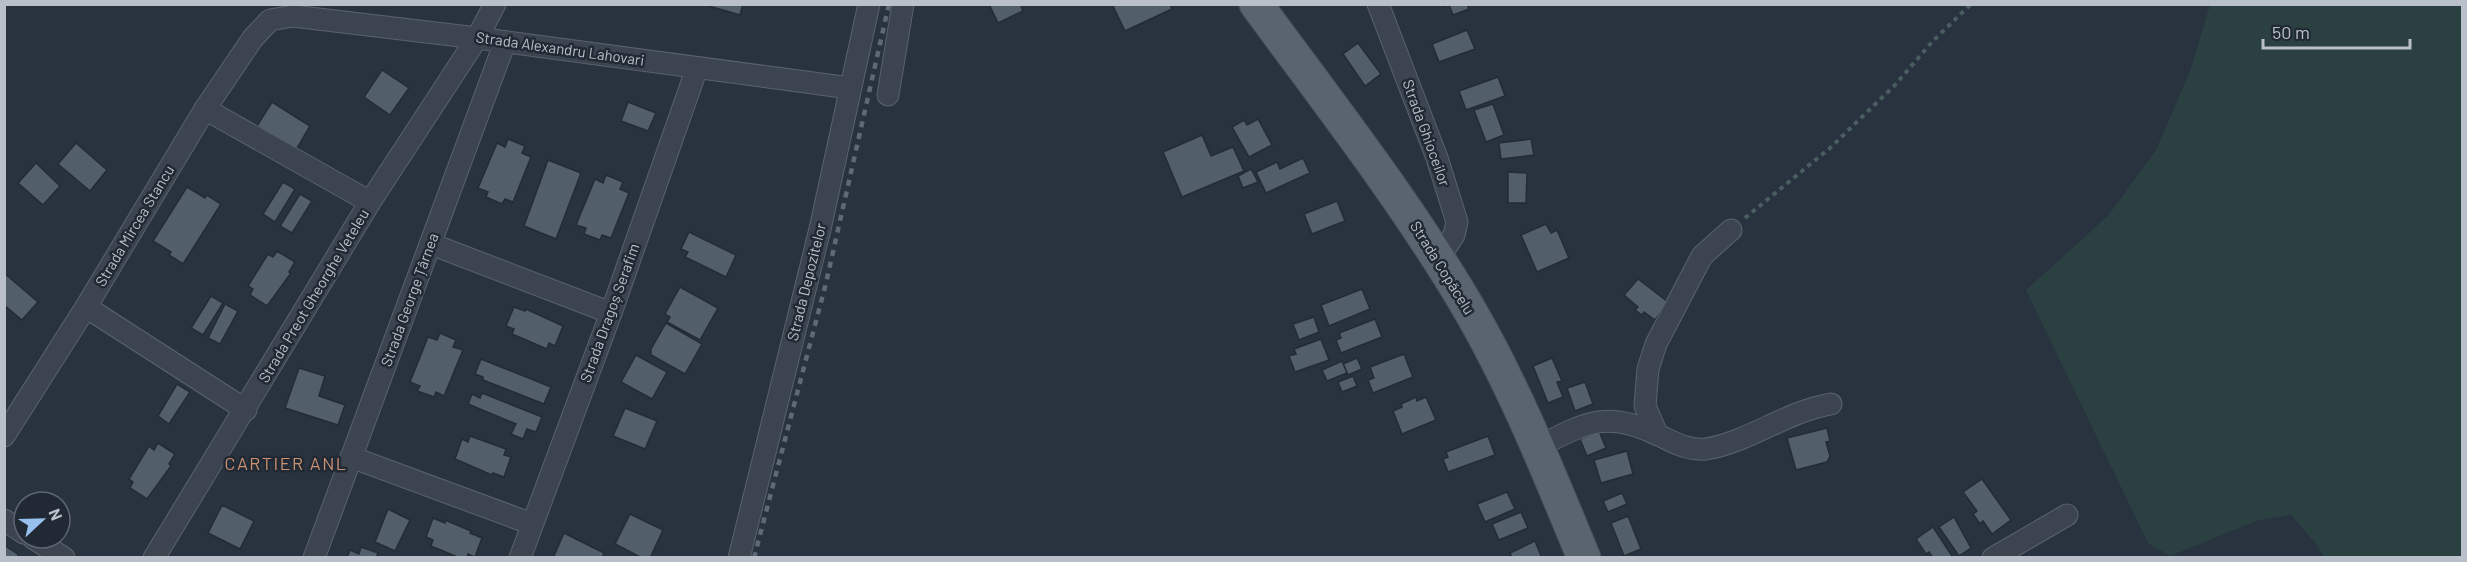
<svg xmlns="http://www.w3.org/2000/svg" width="2467" height="562" viewBox="0 0 2467 562" font-family="Barlow,sans-serif">
<style>
.green{fill:#2b4141}
.building{fill:#525e69;stroke:#232c36;stroke-width:1.5}
.lines{fill:none;stroke-linecap:round;stroke-linejoin:round}
.minor-casing{stroke:#5a636c;stroke-width:23}
.primary-casing{stroke:#464e58;stroke-width:35}
.path{stroke:#4a5d5f;stroke-width:4;stroke-dasharray:4.5 4.5;stroke-linecap:butt}
.minor{stroke:#3c454f;stroke-width:21}
.primary{stroke:#5a646e;stroke-width:33}
.rail{stroke:#5f6975;stroke-width:4.5;stroke-dasharray:6 6;stroke-linecap:butt}
.labels{text-anchor:middle;stroke-width:5;stroke-linejoin:round;paint-order:stroke}
.street-label{font-size:15px;fill:#b9c0c9;stroke:#212a34}
.quarter-label{font-size:18px;letter-spacing:1.5px;fill:#cc9271;stroke:#212a34}
</style>
<rect width="100%" height="100%" fill="#28333f"/>
<path class="green" d="M2210,5H2462V557H2324L2317,545L2291,515L2259,520L2170,556L2148,543L2026,290L2108,216L2156,150L2190,71Z"/>
<g class="building">
<path d="M702,4H743L740,15Z"/>
<path d="M989,4H1020L1023,11L998,23Z"/>
<path d="M1117,4H1170L1172,9L1125,31L1113,6Z"/>
<path d="M1443,4H1467L1469,9L1453,15L1449,5L1444,7Z"/>
<path d="M1467,30L1475,49L1439,62L1432,44Z"/>
<path d="M1358,43L1381,74L1365,86L1343,54Z"/>
<path d="M382,70L409,88L390,115L364,97Z"/>
<path d="M1498,77L1505,96L1466,110L1459,91Z"/>
<path d="M272,102L310,126L296,150L257,126Z"/>
<path d="M628,102L656,113L648,131L621,121Z"/>
<path d="M1493,104L1504,135L1486,142L1474,110Z"/>
<path d="M1258,119L1272,145L1249,157L1232,127L1244,120L1247,125Z"/>
<path d="M1202,135L1211,156L1233,147L1244,171L1182,197L1163,152Z"/>
<path d="M508,139L525,146L522,153L531,157L513,202L505,199L502,204L486,197L488,192L478,188L497,143L505,147Z"/>
<path d="M1531,139L1534,155L1501,159L1499,143Z"/>
<path d="M76,143L107,170L90,191L58,164Z"/>
<path d="M1303,158L1310,173L1266,193L1256,172L1277,162L1280,169Z"/>
<path d="M548,160L581,173L556,239L524,226Z"/>
<path d="M36,163L60,186L43,205L18,183Z"/>
<path d="M1251,169L1258,182L1243,188L1238,176Z"/>
<path d="M1508,172L1527,173L1526,203H1508Z"/>
<path d="M606,175L623,182L620,189L629,193L611,238L602,235L600,240L584,234L586,228L576,225L595,179L603,183Z"/>
<path d="M283,182L295,189L275,222L263,214Z"/>
<path d="M187,187L205,198L207,195L221,204L183,264L169,255L171,252L153,241Z"/>
<path d="M300,194L312,201L292,233L280,226Z"/>
<path d="M1337,201L1345,221L1312,234L1304,214Z"/>
<path d="M1546,224L1551,233L1557,230L1569,258L1537,272L1521,235Z"/>
<path d="M689,232L736,255L726,277L685,257L688,252L681,249Z"/>
<path d="M277,251L295,262L289,272L291,273L267,306L250,295L253,289L248,286L268,254L273,257Z"/>
<path d="M4,273L38,302L22,320L4,305Z"/>
<path d="M1638,279L1668,302L1655,320L1644,312L1642,315L1635,310L1638,307L1624,295Z"/>
<path d="M680,287L718,308L700,340L667,322L670,317L665,314Z"/>
<path d="M1362,289L1370,309L1329,326L1321,305Z"/>
<path d="M211,296L223,303L203,335L191,328Z"/>
<path d="M225,304L238,311L220,344L208,338Z"/>
<path d="M514,307L525,311L526,309L563,326L555,346L549,343L547,349L512,334L514,329L506,326Z"/>
<path d="M1314,317L1319,332L1299,340L1293,324Z"/>
<path d="M1375,319L1382,337L1341,353L1336,340L1341,338L1339,333Z"/>
<path d="M666,323L702,344L685,374L651,355V349Z"/>
<path d="M440,333L456,340L453,347L463,350L444,396L436,392L434,397L417,391L420,386L410,382L428,337L437,340Z"/>
<path d="M1321,339L1329,360L1295,372L1289,356L1296,354L1294,349Z"/>
<path d="M1404,354L1413,377L1373,393L1368,380L1374,378L1370,367Z"/>
<path d="M636,355L667,372L652,399L621,382Z"/>
<path d="M1357,358L1362,369L1348,375L1343,364Z"/>
<path d="M1552,358L1562,381L1557,382L1563,397L1548,403L1533,366Z"/>
<path d="M481,359L551,387L544,404L483,380V377L475,374Z"/>
<path d="M1342,361L1347,373L1327,381L1322,370Z"/>
<path d="M299,368L325,376L319,396L345,405L338,425L285,408Z"/>
<path d="M1353,376L1357,386L1342,392L1338,382Z"/>
<path d="M1585,382L1593,404L1575,411L1567,388Z"/>
<path d="M177,384L190,392L169,424L158,416Z"/>
<path d="M482,393L542,417L536,432L527,429L523,439L511,434L516,424L468,404L472,394L480,398Z"/>
<path d="M1416,397L1417,401L1426,397L1436,420L1402,434L1393,411L1402,407L1401,404Z"/>
<path d="M625,408L657,421L645,449L613,436Z"/>
<path d="M1827,428L1830,441L1826,442L1830,456L1827,462L1796,470L1787,438Z"/>
<path d="M1599,431L1606,448L1587,456L1580,439Z"/>
<path d="M470,436L506,449L504,455L511,457L504,477L493,473L492,475L455,459L462,439L468,442Z"/>
<path d="M1488,436L1495,455L1448,472L1443,459L1448,457L1446,452Z"/>
<path d="M158,443L175,454L169,464L171,466L147,499L130,488L133,482L129,479L149,446L154,450Z"/>
<path d="M1627,451L1633,474L1601,483L1594,460Z"/>
<path d="M1982,479L2011,520L1992,534L1983,521L1980,524L1973,514L1977,511L1963,492Z"/>
<path d="M1507,492L1515,509L1485,522L1477,504Z"/>
<path d="M1622,493L1627,504L1608,512L1603,501Z"/>
<path d="M222,505L254,521L240,549L208,533Z"/>
<path d="M388,509L410,520L395,551L375,542Z"/>
<path d="M1521,512L1528,528L1499,540L1492,524Z"/>
<path d="M630,514L663,530L650,558H642L615,544Z"/>
<path d="M1628,516L1641,549L1624,556L1611,523Z"/>
<path d="M1954,517L1971,548L1959,556L1939,527Z"/>
<path d="M433,518L445,523V520L471,531L470,533L482,538L475,557L468,554L467,558H460L431,546L433,540L426,537Z"/>
<path d="M1933,527L1952,556L1951,558H1933L1929,552L1926,554L1916,539Z"/>
<path d="M564,533L604,553L602,558H553Z"/>
<path d="M1535,541L1542,558H1512L1510,553Z"/>
<path d="M4,545L18,554V558H4Z"/>
<path d="M361,547L378,553L376,558H347L350,550L359,554Z"/>
</g>
<g class="lines">
<defs>
<g id="minor">
<path d="M1378,4L1437,158L1457,222L1454,235L1438,259"/>
<path d="M888,95L903,4"/>
<path d="M205,109L370,202"/>
<path d="M431,244L611,313"/>
<path d="M86,307L246,410"/>
<path d="M1657,434L1645,406L1648,369L1656,344L1702,256L1731,230"/>
<path d="M4,436L86,307L205,109L253,38L270,20L293,16L477,38L850,88"/>
<path d="M1538,447C1585,423 1607,409 1658,435C1674,442 1688,451 1706,449C1749,442 1785,412 1831,404"/>
<path d="M351,457L532,524"/>
<path d="M4,520L24,533"/>
<path d="M33,538L64,558"/>
<path d="M154,558L370,202L477,38L495,4"/>
<path d="M314,558L505,42"/>
<path d="M520,558L611,313L697,68"/>
<path d="M739,558L820,229L869,4"/>
<path d="M1993,558L2067,515"/>
</g>
<path id="primary" d="M1256,4C1328,102 1403,198 1465,302C1513,383 1548,471 1584,558"/>
</defs>
<use href="#minor" class="minor-casing"/>
<use href="#primary" class="primary-casing"/>
<path class="path" d="M1745,218L1830,148L1895,85L1932,42L1971,4"/>
<use href="#minor" class="minor"/>
<use href="#primary" class="primary"/>
<path class="rail" d="M754,558L826,283L889,4"/>
</g>
<g class="labels">
<g class="street-label">
<text transform="translate(560 49) rotate(8)" y="5">Strada Alexandru Lahovari</text>
<text transform="translate(1426 133) rotate(70)" y="5">Strada Ghioceilor</text>
<text transform="translate(135 226) rotate(-59)" y="5">Strada Mircea Stancu</text>
<text transform="translate(1442 268) rotate(58)" y="5">Strada Copăcelu</text>
<text transform="translate(807 282) rotate(-76)" y="5">Strada Depozitelor</text>
<text transform="translate(314 296) rotate(-59)" y="5">Strada Preot Gheorghe Veteleu</text>
<text transform="translate(410 300) rotate(-70)" y="5">Strada George Țârnea</text>
<text transform="translate(610 313) rotate(-70)" y="5">Strada Dragoș Serafim</text>
</g>
<g class="quarter-label">
<text x="286" y="470">CARTIER ANL</text>
</g>
</g>
<rect width="2467" height="562" fill="none" stroke="#b9c0c9" stroke-width="12"/>
<g transform="translate(42 520) rotate(68)"><circle r="28" fill="#212a34" stroke="#5e6670" stroke-width="1.5"/>
<path d="M0-4.5L10 22L0 15L-10 22Z" fill="#98c0ef"/>
<text y="-9" font-size="16" font-weight="bold" text-anchor="middle" fill="#b9c0c9">N</text>
</g>
<path d="M2263 39v9h147v-9" fill="none" stroke="#b9c0c9" stroke-width="3"/>
<text x="2272" y="39" font-size="18" fill="#b9c0c9" stroke="#212a34" stroke-width="4.5" paint-order="stroke">50 m</text>
</svg>
